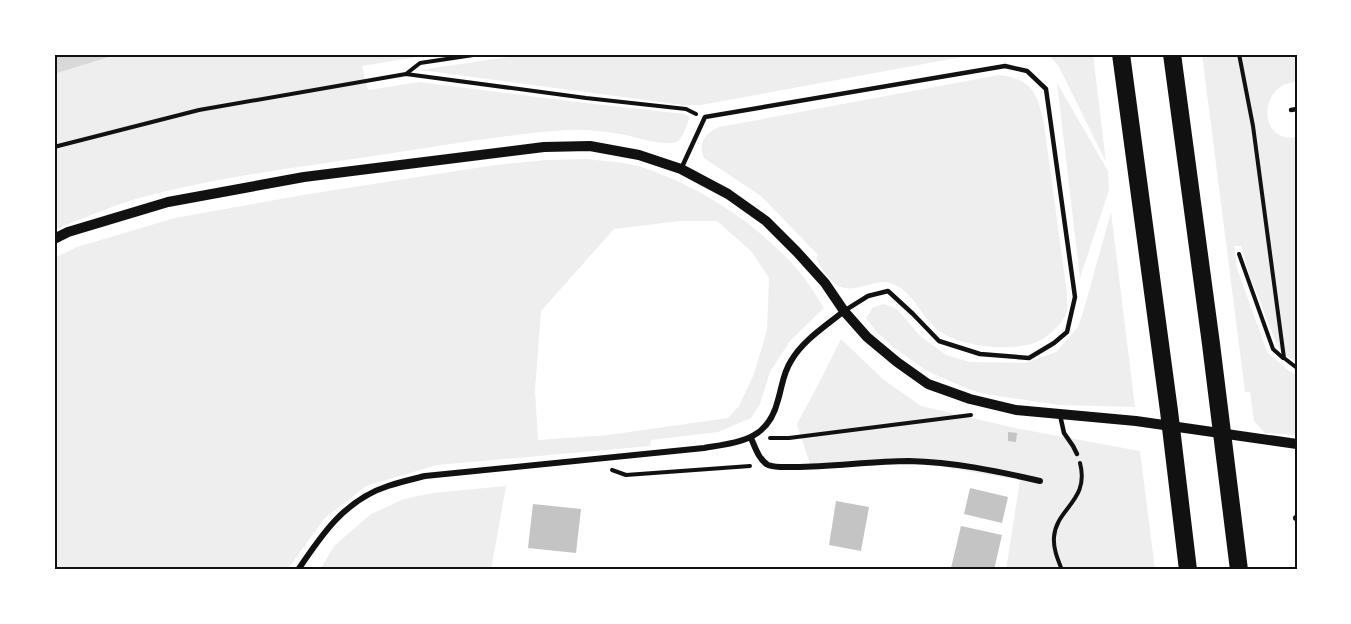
<svg xmlns="http://www.w3.org/2000/svg" width="1351" height="624" viewBox="0 0 1351 624" font-family="'Exo 2',sans-serif">
<style>
.green{fill:#eee;fill-rule:evenodd}
.water{fill:#d9d9d9}
.building{fill:#c4c4c4}
.lines{fill:none;stroke-linecap:round;stroke-linejoin:round}
.path{stroke:#111;stroke-width:4}
.service{stroke:#111;stroke-width:4.5}
.minor{stroke:#111;stroke-width:6}
.tertiary{stroke:#111;stroke-width:10}
.motorway{stroke:#111;stroke-width:18}
.neatline{fill:none;stroke:#111;stroke-width:2}
</style>
<rect width="100%" height="100%" fill="#fff"/>
<g class="green">
<path d="M119,54H436L362,66L368,90L419,82L585,103L684,114L690,117C687,124 684,136 678,141C667,148 633,136 620,134C603,131 583,129 566,130C499,135 433,147 367,157C291,168 214,178 139,198C110,207 82,218 54,230V74Z"/>
<path d="M508,54H978L701,105H683L420,70L508,57Z"/>
<path d="M1048,54H1093L1106,162L1058,65Z"/>
<path d="M1202,54H1297V81C1291,83 1283,84 1279,88C1258,105 1266,143 1297,137V362L1283,354L1277,345L1249,274L1241,246H1234L1237,268L1267,352L1289,371L1297,375V435L1265,433L1254,421L1250,392H1245Z"/>
<path d="M999,75C1032,79 1038,94 1044,124L1067,293C1067,299 1068,306 1067,311C1065,317 1061,323 1057,327C1052,332 1046,338 1039,341C1014,353 959,347 938,330C922,318 915,295 897,286C893,284 889,282 885,282C868,282 847,297 832,281C826,275 821,266 816,259L818,255L761,196L704,158C697,143 706,133 719,127Z"/>
<path d="M1057,83L1108,171L1109,190L1080,278Z"/>
<path d="M587,159C604,161 622,162 638,166C695,184 747,217 789,260C803,274 814,292 824,308L790,341L770,372L760,404L751,418L718,432L651,440L650,446L437,465L366,486L324,519L287,570H54V258L77,247L175,218L309,194L495,165L546,160ZM680,221H717L751,251L769,278L767,330L754,374L739,406L728,418L608,435L538,440L535,390L541,311L614,229Z"/>
<path d="M1111,212L1135,407L1059,405L985,394L968,389L927,371L892,346L875,330L866,318L870,313L872,308L883,304L890,306L898,310L920,336L934,346L946,355L970,362L1026,363L1056,352L1078,327L1084,309Z"/>
<path d="M841,339L884,380L921,406L1015,428L1140,451L1155,570H1006L1020,480L908,461L811,467L797,424L819,383Z"/>
<path d="M506,486L491,570H320L334,546L371,514L404,499L433,493Z"/>
</g>
<path class="water" d="M54,54H119L54,74Z"/>
<g class="building">
<path d="M1008,432L1017,433L1016,442L1008,441Z"/>
<path d="M970,488L1008,497L1002,523L964,514Z"/>
<path d="M836,501L869,507L861,551L829,545Z"/>
<path d="M533,504L581,509L576,553L528,548Z"/>
<path d="M961,526L1002,535L994,570H957L951,568Z"/>
</g>
<g class="lines">
<g class="path">
<path d="M1239,54L1253,126L1284,358L1297,368"/>
<path d="M406,74L420,63L480,54"/>
<path d="M54,147L199,110L406,74L586,98L686,109L696,114"/>
<path d="M1239,254L1273,349L1283,358"/>
<path d="M770,438H789L971,415"/>
<path d="M612,470L626,475L750,466"/>
<path d="M1062,570C1058,560 1053,549 1054,537C1056,508 1090,501 1080,463"/>
</g>
<g class="service">
<path d="M1291,110L1297,109"/>
<path d="M681,169L705,117L1005,66L1027,71L1046,89L1075,297L1067,332L1054,343L1029,358L980,354L939,341L913,314L888,291L868,296L844,311"/>
<path d="M1060,415L1064,433L1073,446L1077,454"/>
</g>
<g class="minor">
<path d="M751,438C755,447 759,460 768,465C776,468 787,467 795,467C833,467 871,461 909,461C954,462 997,471 1040,481"/>
<path d="M1296,518H1297"/>
<path d="M298,570C322,534 345,500 388,486C400,482 413,479 425,476L704,448C739,442 768,441 778,400C782,387 783,373 791,361C803,340 826,326 844,311"/>
</g>
<path class="tertiary" d="M54,239L68,232L168,202L304,177L544,147L590,146L639,155L681,169L728,194L766,221L797,252L825,283L844,311L867,337L897,362L928,384L970,399L1016,410L1136,421L1297,444"/>
<g class="motorway">
<path d="M1121,54L1169,411L1188,570"/>
<path d="M1172,54L1211,344L1239,570"/>
</g>
</g>
<rect width="1351" height="624" fill="none" stroke="#ffffff" stroke-width="111"/>
<rect x="56" y="56" width="1240" height="512" class="neatline"/>
</svg>
